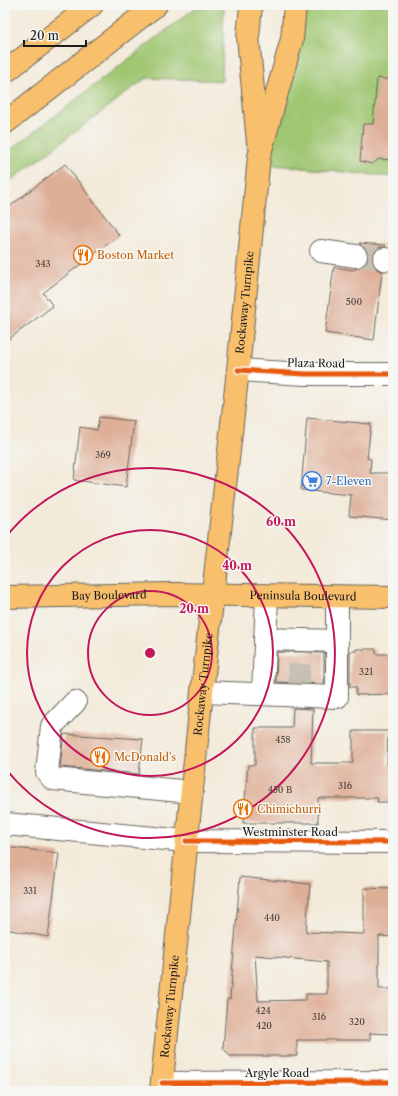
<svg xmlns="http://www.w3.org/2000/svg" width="398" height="1096" viewBox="0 0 398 1096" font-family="'Libre Caslon Text',serif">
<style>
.green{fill:#9fc671;stroke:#5e7146}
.building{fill:#deaf97;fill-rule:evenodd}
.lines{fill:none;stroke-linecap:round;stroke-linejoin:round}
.minor-tunnel{stroke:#c8c1b3;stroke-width:22;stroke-dasharray:22 11;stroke-linecap:butt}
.minor-casing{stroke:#67645e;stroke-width:24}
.major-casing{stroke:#67645e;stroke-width:24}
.highway-casing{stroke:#67645e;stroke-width:24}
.minor{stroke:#fff;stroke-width:22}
.major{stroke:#f8bf6c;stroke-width:22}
.highway{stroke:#f8bf6c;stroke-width:22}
.cycleway-casing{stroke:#f6f6f2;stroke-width:8}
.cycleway{stroke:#e8590c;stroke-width:5}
.ring{fill:none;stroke:#c2185b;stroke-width:2}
.labels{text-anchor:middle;stroke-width:3;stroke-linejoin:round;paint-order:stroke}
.number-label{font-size:9px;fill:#4c413b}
.food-label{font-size:11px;fill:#c56008;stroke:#f6f6f2;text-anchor:start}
.street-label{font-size:11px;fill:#1c1c1c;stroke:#f6f6f2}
.shop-label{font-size:11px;fill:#366cbe;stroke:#f6f6f2;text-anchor:start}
.centre{fill:#c2185b;stroke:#f6f6f2;stroke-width:2}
.ring-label{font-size:12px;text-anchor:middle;font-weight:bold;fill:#c2185b;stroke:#f6f6f2;stroke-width:3;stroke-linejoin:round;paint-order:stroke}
</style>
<rect width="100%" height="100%" fill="#f6f6f2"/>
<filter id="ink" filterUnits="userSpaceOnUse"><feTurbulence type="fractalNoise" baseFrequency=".025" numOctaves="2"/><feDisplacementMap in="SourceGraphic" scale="8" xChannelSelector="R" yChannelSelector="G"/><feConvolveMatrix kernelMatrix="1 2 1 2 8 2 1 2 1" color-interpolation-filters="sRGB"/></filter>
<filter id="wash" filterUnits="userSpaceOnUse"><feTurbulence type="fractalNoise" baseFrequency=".012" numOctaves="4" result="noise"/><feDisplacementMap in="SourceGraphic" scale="16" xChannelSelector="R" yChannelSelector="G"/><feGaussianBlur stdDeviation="0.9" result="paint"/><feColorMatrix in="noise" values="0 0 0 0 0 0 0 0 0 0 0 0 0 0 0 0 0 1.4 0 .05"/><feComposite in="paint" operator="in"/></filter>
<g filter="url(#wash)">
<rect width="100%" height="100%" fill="#f3ead9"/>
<g class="green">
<path d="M199,5H224L222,81L146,78L5,185V154Z"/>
<path d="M299,5H393V177L262,164Z"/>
</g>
<g id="blocks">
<g class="building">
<path d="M377,78L393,80V160L379,159L372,164L360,161L363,124H373Z"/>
<path d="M65,164L119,235L43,293L53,306L5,342V210Z"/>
<path d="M359,243L386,245L385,247H379L374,251L372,257L373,264L376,269L382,271L374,340L325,333L334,267L353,270L366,264L368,258V252Z"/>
<path d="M99,417L134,421L126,487L74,480L80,427L97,430Z"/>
<path d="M307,418L371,424L367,458L371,459L370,473H393V520L349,516L351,495L301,490Z"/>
<path d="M356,649H376V654H393V694L356,695V687H350V651H356Z"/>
<path d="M277,652L324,653V684L276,682Z"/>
<path d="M293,708L313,709L311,763H353V731H388L387,764H393V802H377L378,798H318V823H243L248,765H255V728H292Z"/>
<path d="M64,734L143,739L139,774L60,767Z"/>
<path d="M5,847L59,853L48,937L5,929Z"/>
<path d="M240,877L310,884L306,932L364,934V888L393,889V937L379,936V989H393V1034L370,1033V1040H297V1056H230L223,1048L227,999H230ZM255,955L327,962V994H306V1000L258,1001Z"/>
</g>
</g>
</g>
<g filter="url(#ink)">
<use href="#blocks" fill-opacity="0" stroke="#67645e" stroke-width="1"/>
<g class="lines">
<g class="minor-tunnel">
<path d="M356,256L384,259"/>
<path d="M299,686L300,651"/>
</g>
<defs>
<g id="minor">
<path d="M321,251L356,256"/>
<path d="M384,259L393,260"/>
<path d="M238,370L306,374H393"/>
<path d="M265,639L337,641"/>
<path d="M202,692L337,697V597"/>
<path d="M263,694L267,596"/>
<path d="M75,702L52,726L47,772L53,779L192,792"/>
<path d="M5,824L186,841L393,842"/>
<path d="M162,1083L393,1082"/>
</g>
<g id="major">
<path d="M251,5L248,37L258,142"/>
<path id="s1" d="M5,597L171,594L393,597"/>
<path id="s2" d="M161,1091L202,692L238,370L259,157L292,39L295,5"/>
</g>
<g id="highway">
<path d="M5,72L92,5"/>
<path d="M5,123L156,5"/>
</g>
</defs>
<use href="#minor" class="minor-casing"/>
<use href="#major" class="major-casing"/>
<use href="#highway" class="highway-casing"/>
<use href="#minor" class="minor"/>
<use href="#major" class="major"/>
<use href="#highway" class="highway"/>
<defs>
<g id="cycleway">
<path d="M238,370L306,374H393"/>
<path d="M186,841L393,842"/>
<path d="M162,1083L393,1082"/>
</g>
</defs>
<use href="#cycleway" class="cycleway-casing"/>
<use href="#cycleway" class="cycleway"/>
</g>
</g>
<g class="ring">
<circle cx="150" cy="653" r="62"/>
<circle cx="150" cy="653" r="123"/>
<path d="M5 538A185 185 0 1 1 5 768"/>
</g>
<defs>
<symbol id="restaurant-ring" viewBox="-11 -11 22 22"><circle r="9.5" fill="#f6f6f2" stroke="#e8710a" stroke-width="1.5"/><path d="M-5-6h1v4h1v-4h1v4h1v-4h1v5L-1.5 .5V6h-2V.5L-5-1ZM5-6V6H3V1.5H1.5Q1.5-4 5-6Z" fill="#e8710a"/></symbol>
<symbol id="supermarket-ring" viewBox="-11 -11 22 22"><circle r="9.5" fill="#f6f6f2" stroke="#3f7fe0" stroke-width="1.5"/><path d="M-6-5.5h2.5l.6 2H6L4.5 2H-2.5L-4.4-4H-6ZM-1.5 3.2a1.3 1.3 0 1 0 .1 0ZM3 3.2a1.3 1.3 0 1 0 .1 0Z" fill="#3f7fe0"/></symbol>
</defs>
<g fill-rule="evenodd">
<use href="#restaurant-ring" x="72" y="244" width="22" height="22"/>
<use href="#supermarket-ring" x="301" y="470" width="22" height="22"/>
<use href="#restaurant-ring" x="89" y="746" width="22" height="22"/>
<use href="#restaurant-ring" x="232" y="798" width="22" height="22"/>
</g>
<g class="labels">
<g class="number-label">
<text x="43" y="267">343</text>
<text x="354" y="305">500</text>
<text x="103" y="458">369</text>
<text x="366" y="675">321</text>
<text x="283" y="743">458</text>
<text x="345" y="789">316</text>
<text x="280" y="793">450 B</text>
<text x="30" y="894">331</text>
<text x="272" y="921">440</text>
<text x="263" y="1014">424</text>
<text x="319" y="1020">316</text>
<text x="357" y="1025">320</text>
<text x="264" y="1029">420</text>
</g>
<g class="food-label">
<text x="97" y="259">Boston Market</text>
<text x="114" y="761">McDonald's</text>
<text x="257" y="813">Chimichurri</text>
</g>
<g class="street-label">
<text dy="4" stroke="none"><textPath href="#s2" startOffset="793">Rockaway Turnpike</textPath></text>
<text transform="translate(316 363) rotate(1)" y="4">Plaza Road</text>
<text dy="4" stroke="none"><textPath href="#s1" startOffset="104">Bay Boulevard</textPath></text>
<text dy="4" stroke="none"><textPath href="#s1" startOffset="298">Peninsula Boulevard</textPath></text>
<text dy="4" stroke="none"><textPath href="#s2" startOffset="409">Rockaway Turnpike</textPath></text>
<text x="290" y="836">Westminster Road</text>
<text dy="4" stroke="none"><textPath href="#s2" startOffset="85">Rockaway Turnpike</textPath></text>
<text x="277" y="1077">Argyle Road</text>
</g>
<g class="shop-label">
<text x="326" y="485">7-Eleven</text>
</g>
</g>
<circle cx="150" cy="653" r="6" class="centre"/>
<g class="ring-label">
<text x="281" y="526">60 m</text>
<text x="237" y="570">40 m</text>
<text x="194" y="613">20 m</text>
</g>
<rect width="398" height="1096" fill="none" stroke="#f6f6f2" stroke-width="20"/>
<path d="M24 40v6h62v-6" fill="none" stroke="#1c1c1c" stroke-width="2"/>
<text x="30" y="40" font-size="12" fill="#1c1c1c" stroke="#f6f6f2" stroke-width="3" paint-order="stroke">20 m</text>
</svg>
